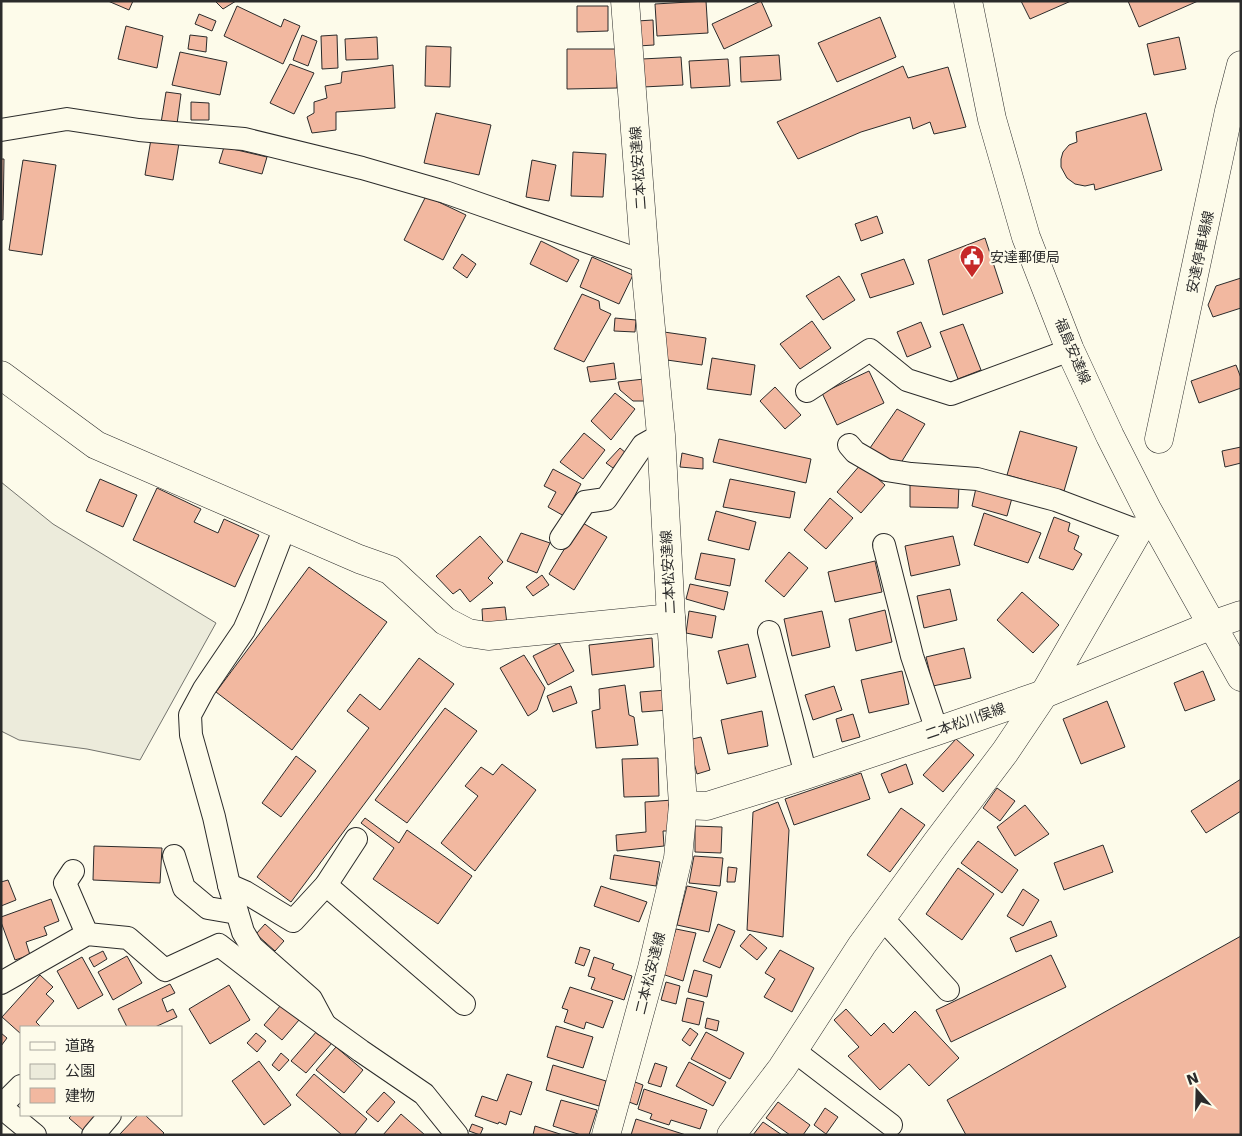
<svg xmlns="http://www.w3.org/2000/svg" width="1242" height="1136" viewBox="0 0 1242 1136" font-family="'DejaVu Sans','Noto Sans JP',sans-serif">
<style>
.green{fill:#ecebdb;stroke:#74746e}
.building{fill:#f2b8a0;stroke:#2b2b2b}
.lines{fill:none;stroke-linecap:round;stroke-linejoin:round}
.street-casing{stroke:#2b2b2b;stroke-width:24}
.secondary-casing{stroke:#2b2b2b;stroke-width:29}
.street{stroke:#fdfbea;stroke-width:22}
.secondary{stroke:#fdfbea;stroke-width:28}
.labels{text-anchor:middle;stroke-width:4;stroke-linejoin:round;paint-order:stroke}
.street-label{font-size:14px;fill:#2b2b2b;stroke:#fdfbea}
.poi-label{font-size:14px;fill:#2b2b2b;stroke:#fdfbea;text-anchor:start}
</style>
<rect width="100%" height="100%" fill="#fdfbea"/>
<path class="green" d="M1,482L53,524L216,623L140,760L87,749L19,740L1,731Z"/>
<g class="building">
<path d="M108,1H133L129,10Z"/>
<path d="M215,1H236L223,9Z"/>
<path d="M706,1L708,33L657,36L655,4Z"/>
<path d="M761,1L772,26L724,49L712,24Z"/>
<path d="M1021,1H1071L1030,19Z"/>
<path d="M1128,1H1198L1139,27Z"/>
<path d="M237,6L281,27L284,19L300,26L283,64L224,36Z"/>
<path d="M577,6H608V31L577,32Z"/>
<path d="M199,14L216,21L212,31L195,24Z"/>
<path d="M880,17L896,57L837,82L818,43Z"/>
<path d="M653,20L654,45L638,46L637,21Z"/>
<path d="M126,26L163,36L157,68L118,59Z"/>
<path d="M190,35L207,37L206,52L188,49Z"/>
<path d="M302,35L317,41L308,66L293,60Z"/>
<path d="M337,35L338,68L322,69L321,36Z"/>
<path d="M377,37L378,59L346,60L345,39Z"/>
<path d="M1179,37L1186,69L1154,75L1147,44Z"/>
<path d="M426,46L451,47L450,87L425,86Z"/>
<path d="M567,49H617V88L567,89Z"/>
<path d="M180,52L227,62L220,95L172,85Z"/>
<path d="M779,55L781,80L741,82L740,57Z"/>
<path d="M681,57L683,85L643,87L642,59Z"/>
<path d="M728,59L730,86L691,88L689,61Z"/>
<path d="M290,64L314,73L294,114L270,103Z"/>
<path d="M393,65L395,108L336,112V130L312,133L307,117L314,113V102L327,98L325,86L341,83L342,72Z"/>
<path d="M903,66L908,78L948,67L966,127L934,134L930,122L913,129L910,117L861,132L798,159L777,122Z"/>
<path d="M166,92L181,94L177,124L161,123Z"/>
<path d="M191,102L209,103V120H191Z"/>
<path d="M436,113L491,125L479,175L424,163Z"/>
<path d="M1146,113L1162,170L1095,190L1094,184L1085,186L1075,184L1067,178L1061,167V159L1063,152L1069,145L1077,142L1076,132Z"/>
<path d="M151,139L179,143L173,180L145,175Z"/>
<path d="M224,147L267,157L262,174L219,163Z"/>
<path d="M573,152L606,154L603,197L571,196Z"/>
<path d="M1,159H4L3,220H1Z"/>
<path d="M23,160L56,165L42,255L9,250Z"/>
<path d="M532,160L556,165L549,201L526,197Z"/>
<path d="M426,196L466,215L443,260L404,240Z"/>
<path d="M877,216L883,233L861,241L855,224Z"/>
<path d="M985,238L1003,293L943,315L928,260Z"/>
<path d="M541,241L579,260L567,282L530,264Z"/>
<path d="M462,254L476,264L467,278L453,268Z"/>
<path d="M592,257L633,275L619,304L580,287Z"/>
<path d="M904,259L914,284L870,298L861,274Z"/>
<path d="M839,276L855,300L823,320L806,296Z"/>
<path d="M1241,278V308L1213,317L1208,305L1216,286Z"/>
<path d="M582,294L599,301L600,309L611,314L584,362L554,349Z"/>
<path d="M615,318L636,320L635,332L614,331Z"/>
<path d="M812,321L831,348L800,369L780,344Z"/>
<path d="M921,322L931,347L907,357L897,332Z"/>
<path d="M963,324L981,370L958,379L940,332Z"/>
<path d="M664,332L706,338L702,365L660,359Z"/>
<path d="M712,358L755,365L751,395L707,389Z"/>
<path d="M614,363L616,379L590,382L587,367Z"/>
<path d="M1236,365L1241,378V388L1199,403L1191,381Z"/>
<path d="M869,371L884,403L837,425L822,393Z"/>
<path d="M644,379L645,401H633L620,390L618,382Z"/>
<path d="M775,387L801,415L785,429L760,401Z"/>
<path d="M615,393L635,409L611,440L591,421Z"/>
<path d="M897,409L925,424L899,466L870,448Z"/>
<path d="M1020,431L1077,447L1064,491L1007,475Z"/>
<path d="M584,433L605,450L583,479L560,462Z"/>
<path d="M719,439L811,459L806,483L713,462Z"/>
<path d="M1241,447V463L1225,467L1222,451Z"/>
<path d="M620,448L626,453L613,468L606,463Z"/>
<path d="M682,453L703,458V469L680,467Z"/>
<path d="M861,464L885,485L861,513L837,492Z"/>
<path d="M553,469L581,484L564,516L548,507L556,492L544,486Z"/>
<path d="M100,479L137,495L123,527L86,511Z"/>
<path d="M730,479L795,492L790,518L723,507Z"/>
<path d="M910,484L959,485L958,508L910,507Z"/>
<path d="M157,488L201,509L194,522L218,533L224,519L259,535L235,587L133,540Z"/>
<path d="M976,488L1012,498L1007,516L972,506Z"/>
<path d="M830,498L853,518L826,549L804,530Z"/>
<path d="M716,511L756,522L749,550L708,540Z"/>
<path d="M984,513L1041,533L1028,563L974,545Z"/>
<path d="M1054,517L1070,523L1068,531L1079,536L1074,549L1082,554L1073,570L1039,558Z"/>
<path d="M581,522L607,537L574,590L549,574Z"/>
<path d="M521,533L550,543L537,573L507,561Z"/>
<path d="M480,536L503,562L488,578L493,583L470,602L460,589L453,594L436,576Z"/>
<path d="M953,536L960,565L911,576L905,546Z"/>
<path d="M789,552L808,568L784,597L765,581Z"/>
<path d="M701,553L735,559L730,586L695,579Z"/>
<path d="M875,561L882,592L835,602L828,572Z"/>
<path d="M309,567L387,622L292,750L216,692Z"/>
<path d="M542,575L549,585L533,596L526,587Z"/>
<path d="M690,584L728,592L724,610L686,599Z"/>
<path d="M950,589L957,620L924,628L917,596Z"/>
<path d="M1022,592L1059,625L1033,653L997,620Z"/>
<path d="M505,607L507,624L483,627L482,609Z"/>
<path d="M885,610L892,642L856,651L849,619Z"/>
<path d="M689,611L716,616L712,638L686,633Z"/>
<path d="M822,611L830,647L792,656L784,619Z"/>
<path d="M652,638L654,667L592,675L589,645Z"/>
<path d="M559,643L574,671L548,685L533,656Z"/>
<path d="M748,644L756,677L727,684L718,651Z"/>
<path d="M964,648L971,678L933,686L926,657Z"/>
<path d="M524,655L545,688L537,710L528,716L500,668Z"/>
<path d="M419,658L454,684L291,902L257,877L369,728L347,711L360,694L380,710Z"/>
<path d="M902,671L909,704L869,713L861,680Z"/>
<path d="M1203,671L1215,700L1185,711L1174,683Z"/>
<path d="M625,685L629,715L634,717L638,745L596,748L592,711L600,709L599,689Z"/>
<path d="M571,686L577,703L553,712L547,696Z"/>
<path d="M834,686L842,710L813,720L805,695Z"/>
<path d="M667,690L668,710L642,712L640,692Z"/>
<path d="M1107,701L1125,747L1081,764L1063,719Z"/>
<path d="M445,708L477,731L407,823L375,800Z"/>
<path d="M762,711L768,746L728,754L721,720Z"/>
<path d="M853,714L860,737L842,742L836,719Z"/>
<path d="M701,737L710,770L697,774L688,740Z"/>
<path d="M956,739L974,755L943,792L923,775Z"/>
<path d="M296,756L316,771L281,817L262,803Z"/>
<path d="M658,758L659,796L624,797L622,759Z"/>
<path d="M502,764L536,790L475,871L441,843L478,796L465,786L481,767L493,775Z"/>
<path d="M906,764L913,784L889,793L881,774Z"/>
<path d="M861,773L870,799L794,825L785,799Z"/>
<path d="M1241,779V811L1206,833L1191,811Z"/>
<path d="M997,788L1015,801L1000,821L983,808Z"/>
<path d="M673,800L674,831H663L664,846L617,851L616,835L646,832L645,802Z"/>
<path d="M778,802L789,830L783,937L747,930L753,812Z"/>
<path d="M1025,805L1049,834L1015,856L997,827Z"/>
<path d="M901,808L925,825L890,872L867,855Z"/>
<path d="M365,818L399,843L407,830L472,876L438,924L373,879L394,848L361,823Z"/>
<path d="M695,826L722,827L721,853L695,852Z"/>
<path d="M978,841L1018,870L1002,893L961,863Z"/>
<path d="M1103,845L1113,872L1064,890L1054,863Z"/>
<path d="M94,846L162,848L160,883L93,880Z"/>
<path d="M614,855L660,862L656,886L610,879Z"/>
<path d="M694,856L723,858L720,886L689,883Z"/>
<path d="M728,867L737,868L735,882H727Z"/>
<path d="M958,868L994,894L962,940L926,914Z"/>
<path d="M8,880L16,900L1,906V882Z"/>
<path d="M601,886L647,902L639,922L594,906Z"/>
<path d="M687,886L717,892L709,932L677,925Z"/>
<path d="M1023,889L1039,900L1023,926L1007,916Z"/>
<path d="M51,899L59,921L44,927L47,935L26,942L30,955L15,960L1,922V917Z"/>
<path d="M1051,921L1057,936L1016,952L1010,938Z"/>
<path d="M265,924L284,941L275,951L256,934Z"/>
<path d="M718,924L735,931L720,968L703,961Z"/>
<path d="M676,929L696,933L683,981L662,974Z"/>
<path d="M750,934L767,948L757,960L740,946Z"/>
<path d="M1241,936V1135H966L947,1100Z"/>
<path d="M580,947L590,950L584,966L575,963Z"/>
<path d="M780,950L814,968L792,1012L764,997L775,979L765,973Z"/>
<path d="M103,951L107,959L94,967L89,958Z"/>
<path d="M1051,955L1066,987L951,1042L936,1010Z"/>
<path d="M127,956L142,983L113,1000L98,972Z"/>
<path d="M82,957L103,995L78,1009L57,971Z"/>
<path d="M594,957L614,964L612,969L632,976L624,1000L591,989L595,978L588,976Z"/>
<path d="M694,970L712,975L707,997L688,992Z"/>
<path d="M40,975L53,987L46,994L54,1001L36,1022L41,1027H21V1034L2,1017Z"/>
<path d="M666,982L680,986L676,1004L661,1000Z"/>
<path d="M170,984L175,993L162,999L167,1012L173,1009L177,1017L155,1027H127L118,1009Z"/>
<path d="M229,985L250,1020L210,1044L189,1009Z"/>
<path d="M570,987L613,1001L603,1028L586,1022L584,1029L564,1022L568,1010L562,1008Z"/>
<path d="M687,998L704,1002L699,1025L682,1021Z"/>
<path d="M281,1005L299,1020L282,1040L264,1025Z"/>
<path d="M846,1009L871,1036L884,1023L893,1033L915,1011L959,1058L929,1086L909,1064L880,1090L848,1056L859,1047L834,1020Z"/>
<path d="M707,1018L719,1021L717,1031L705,1028Z"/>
<path d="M556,1026L593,1037L583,1068L547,1057Z"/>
<path d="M690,1028L698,1034L690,1046L682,1040Z"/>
<path d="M317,1031L332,1043L306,1073L291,1061Z"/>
<path d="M706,1032L744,1053L730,1079L691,1059Z"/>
<path d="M1,1033L7,1038L1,1046Z"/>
<path d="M256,1033L266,1041L257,1052L247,1043Z"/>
<path d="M336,1047L363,1070L344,1093L316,1070Z"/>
<path d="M281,1053L289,1060L279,1071L272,1065Z"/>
<path d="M259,1061L291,1105L264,1125L232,1081Z"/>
<path d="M689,1062L726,1082L713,1106L676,1086Z"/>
<path d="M655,1063L667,1067L661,1087L648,1083Z"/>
<path d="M553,1065L606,1081L599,1106L546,1090Z"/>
<path d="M314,1074L367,1119L354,1135H342L296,1095Z"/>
<path d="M507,1074L532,1082L521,1115L510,1111L506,1125L499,1122L498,1124L475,1116L482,1096L497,1101Z"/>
<path d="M635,1082L643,1085L637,1105L629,1102Z"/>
<path d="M644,1089L707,1110L700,1129L671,1120L669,1125L650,1119L652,1114L638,1109Z"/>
<path d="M384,1092L395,1102L378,1122L366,1112Z"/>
<path d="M561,1100L597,1110L589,1135H581L553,1126Z"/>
<path d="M778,1102L810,1125L803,1135H790L766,1118Z"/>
<path d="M825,1108L838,1117L826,1134L814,1125Z"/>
<path d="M401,1114L425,1135H383Z"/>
<path d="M72,1115H97L84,1131L69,1118Z"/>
<path d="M138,1115H145L164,1133L162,1135H119Z"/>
<path d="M636,1119L686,1135H631Z"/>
<path d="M763,1122L782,1135H753Z"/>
<path d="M472,1124L483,1128L480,1135L469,1131Z"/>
<path d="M535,1126L563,1135H533Z"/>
</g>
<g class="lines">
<defs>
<g id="street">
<path d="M1,130L67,119L139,130L244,139L362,168L445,192L645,262"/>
<path d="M807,391L870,350L907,380L951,394L1070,350"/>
<path d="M849,445L855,452L886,470L911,474L977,479L1056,500L1138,531"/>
<path d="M285,527L255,605L244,630L204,689L190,715L191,735L214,817L229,885L243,932L252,947L311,999L325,1025"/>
<path d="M561,538L585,502L606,499L643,445L661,435"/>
<path d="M884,545L912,656L937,731"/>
<path d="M769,632L806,775"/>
<path d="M174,856L184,888L208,908L237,913"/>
<path d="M73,871L65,883L87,934"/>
<path d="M229,885L245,892L293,921L326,885L356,839"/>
<path d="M326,885L464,1004"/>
<path d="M882,918L948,990"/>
<path d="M1,983L87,934L128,938L165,970L219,945L285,996L361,1051L424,1094L457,1135"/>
<path d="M793,1050L891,1125"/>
<path d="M1,1106L21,1086"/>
<path d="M1,1107L35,1135"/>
<path d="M93,1135L110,1115"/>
</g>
<g id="secondary">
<path d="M968,1L992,119L1026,237L1070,350L1110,436L1147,509L1241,677"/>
<path d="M1,375L96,445L359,559L390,570L445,621L468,633L488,636L671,618"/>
<path d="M1159,439L1229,111L1241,65"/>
<path d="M683,805L707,806L806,775L937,731L1044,694L1212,625L1241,615"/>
<path d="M606,1135L652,968L678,858L683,805L671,618L661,435L647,286L625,1"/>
<path d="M731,1135L782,1068L862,945L937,842L1005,752L1044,694L1138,531"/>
</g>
</defs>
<use href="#street" class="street-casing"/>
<use href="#secondary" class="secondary-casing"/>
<use href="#street" class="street"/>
<use href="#secondary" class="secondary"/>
</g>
<defs>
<symbol id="civic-pin" viewBox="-11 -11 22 30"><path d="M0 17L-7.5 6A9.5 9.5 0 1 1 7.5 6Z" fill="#c62828" stroke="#fdfbea"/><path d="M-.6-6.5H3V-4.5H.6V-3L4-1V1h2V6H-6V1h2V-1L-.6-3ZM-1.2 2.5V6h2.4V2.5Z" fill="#fff"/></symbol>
</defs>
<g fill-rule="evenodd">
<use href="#civic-pin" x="958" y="243" width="28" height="38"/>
</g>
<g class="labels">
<g class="street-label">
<text transform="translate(638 168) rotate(-94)" y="5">二本松安達線</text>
<text transform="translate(1200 252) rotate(-78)" y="5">安達停車場線</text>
<text transform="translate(1073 351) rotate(67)" y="5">福島安達線</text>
<text transform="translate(668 572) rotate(-93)" y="5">二本松安達線</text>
<text transform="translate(965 721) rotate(-19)" y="5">二本松川俣線</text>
<text transform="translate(650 973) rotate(-76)" y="5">二本松安達線</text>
</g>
<g class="poi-label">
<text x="990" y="262">安達郵便局</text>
</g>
</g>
<rect width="1242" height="1136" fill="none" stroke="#2b2b2b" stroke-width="5"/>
<rect x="20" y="1026" width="162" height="90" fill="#fdfbea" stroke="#a9a89e"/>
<rect x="30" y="1042" width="25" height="8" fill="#fdfbea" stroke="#a9a89e"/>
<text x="65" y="1051" font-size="15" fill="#2b2b2b">道路</text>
<rect x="30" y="1064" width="25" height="15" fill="#ecebdb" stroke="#a9a89e"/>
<text x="65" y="1076" font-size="15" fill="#2b2b2b">公園</text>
<rect x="30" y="1088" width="25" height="15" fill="#f2b8a0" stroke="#a9a89e"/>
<text x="65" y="1101" font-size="15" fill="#2b2b2b">建物</text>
<g transform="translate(1197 1091) rotate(340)" stroke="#fdfbea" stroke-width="4" paint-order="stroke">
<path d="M0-4L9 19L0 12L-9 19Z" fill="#2b2b2b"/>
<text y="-8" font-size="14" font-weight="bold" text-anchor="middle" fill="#2b2b2b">N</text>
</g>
</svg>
